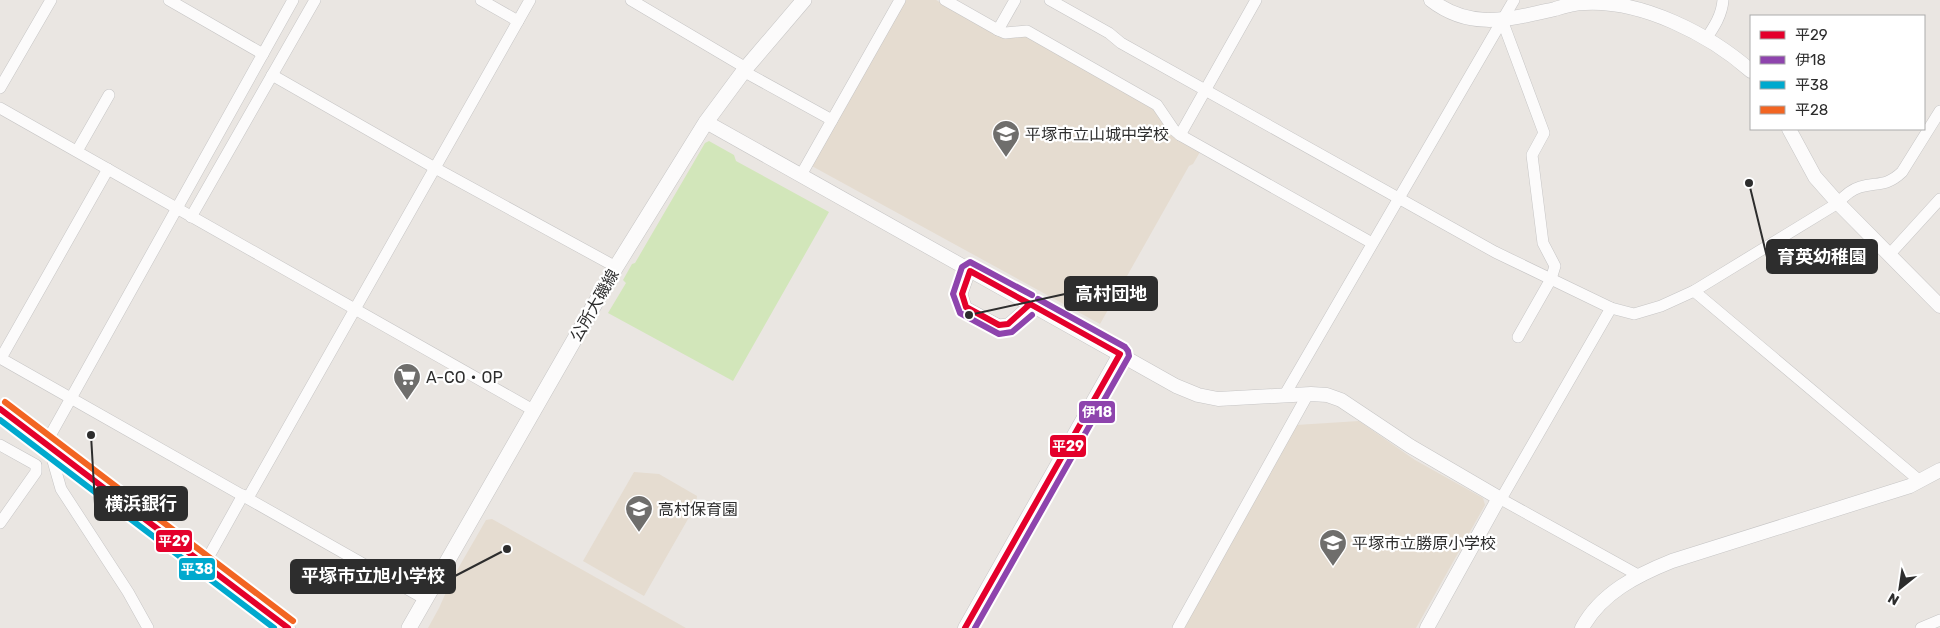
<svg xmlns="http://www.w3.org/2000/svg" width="1940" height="628" viewBox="0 0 1940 628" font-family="Rubik,'Noto Sans JP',sans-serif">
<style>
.education{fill:#e5dcd0}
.green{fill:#d2e6ba}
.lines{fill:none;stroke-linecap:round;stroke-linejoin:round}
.minor-casing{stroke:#c6c5c5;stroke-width:12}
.tertiary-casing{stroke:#c6c5c5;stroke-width:15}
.secondary-casing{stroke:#c6c5c5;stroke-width:16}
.minor{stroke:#fcfbfb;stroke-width:11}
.tertiary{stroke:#fcfbfb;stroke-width:14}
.secondary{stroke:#fcfbfb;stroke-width:15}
.bus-1-casing{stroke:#fff;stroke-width:10}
.bus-2-casing{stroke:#fff;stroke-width:10}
.bus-3-casing{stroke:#fff;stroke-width:10}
.bus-4-casing{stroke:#fff;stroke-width:10}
.bus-1{stroke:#e4002b;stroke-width:6}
.bus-2{stroke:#8e44ad;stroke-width:6}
.bus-3{stroke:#00a9ce;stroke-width:6}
.bus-4{stroke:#f26522;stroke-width:6}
.labels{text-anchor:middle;stroke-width:4.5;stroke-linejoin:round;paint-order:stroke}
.poi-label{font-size:16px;fill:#2d2d2d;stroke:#fff;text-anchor:start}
.street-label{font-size:16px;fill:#2d2d2d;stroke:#fff}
.leader{fill:none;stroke:#2d2d2d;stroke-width:2}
.callout-dot{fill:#2d2d2d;stroke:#fff;stroke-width:2}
.callout{fill:#2d2d2d;stroke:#2d2d2d;stroke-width:2}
.callout-label{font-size:18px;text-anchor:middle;font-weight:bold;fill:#fff}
.line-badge{stroke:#fff;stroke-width:2}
.badge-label{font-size:14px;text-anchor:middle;font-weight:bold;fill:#fff}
</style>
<rect width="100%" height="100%" fill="#eae6e2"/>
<g class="education">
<path d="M905,0H936L1002,37L1025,35L1153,106L1170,135L1200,152L1193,164L1189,166L1100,324L810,165Z"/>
<path d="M1359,421L1415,460L1483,498L1485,505L1416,628H1182L1296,425Z"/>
<path d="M634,472L659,474L697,496L696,505L644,596L583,561Z"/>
<path d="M492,519L686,628H428L439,608L452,579L486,520Z"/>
</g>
<path class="green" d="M709,141L734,155L736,161L829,212L733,381L608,313L626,283L623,280L632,264L635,263L705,143Z"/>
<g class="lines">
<defs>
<g id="minor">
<path d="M169,0L263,54"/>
<path d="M481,0L518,21"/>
<path d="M631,0L746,68"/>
<path d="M945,0L998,30L1005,33L1027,31L1157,105L1174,130L1180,135L1372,243"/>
<path d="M1050,0L1109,33L1121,43L1495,252L1611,308L1634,314L1661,306L1694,291L1838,203C1844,196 1850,190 1860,187C1878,182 1886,187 1902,172L1940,111"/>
<path d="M1502,20L1544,133L1532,155L1543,243L1555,266L1551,279L1518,337"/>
<path d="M998,30L1015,0"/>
<path d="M1706,39C1714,27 1722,15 1723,0"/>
<path d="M743,71L832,120"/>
<path d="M272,75L435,168L616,267"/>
<path d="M0,88L51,0"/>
<path d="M0,108L533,410"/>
<path d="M1180,135L1256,0"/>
<path d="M77,151L109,95"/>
<path d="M801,175L900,0"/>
<path d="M191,217L315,0"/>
<path d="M1889,255L1940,199"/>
<path d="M970,271L962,294L966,307L999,325L1008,324L1031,304"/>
<path d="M1694,291L1920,481"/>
<path d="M0,358L425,599"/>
<path d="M1,358L108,169"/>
<path d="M1284,396L1514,0"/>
<path d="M0,445L36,465V472L0,523"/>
<path d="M248,498L530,0"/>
<path d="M1499,498L1638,575"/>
<path d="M1501,499L1611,308"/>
<path d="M204,565L243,495"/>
<path d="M148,628L128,592L61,489L49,447L51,434L293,0"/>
<path d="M1178,628L1308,394"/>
<path d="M1921,628L1940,620"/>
</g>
<g id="tertiary">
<path d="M1431,0C1471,31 1510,19 1555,9C1564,6 1575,3 1585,3C1642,0 1709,34 1751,71"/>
<path d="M706,122L1176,386L1198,395L1218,399L1311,394L1327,395L1341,400L1410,446L1499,498L1427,628"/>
<path d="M1789,129L1815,177L1838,203L1940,306"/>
<path d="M0,409L288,628"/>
<path d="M965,628L1120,354"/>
<path d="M1582,628C1601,593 1637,575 1672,561L1910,486L1940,470"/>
</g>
<path id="secondary" d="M409,628L616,267L706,122L746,68L804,0"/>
</defs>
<use href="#minor" class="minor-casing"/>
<use href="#tertiary" class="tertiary-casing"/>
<use href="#secondary" class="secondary-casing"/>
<use href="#minor" class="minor"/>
<use href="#tertiary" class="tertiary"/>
<use href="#secondary" class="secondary"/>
<defs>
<g id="bus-1">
<path d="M970,271L1030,304L1008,324L999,325L966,307L962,294Z"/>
<path d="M0,409L288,628"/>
<path d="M965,628L1120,354L1030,304"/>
</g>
<g id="bus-2">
<path d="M1032,315L1012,332L999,334L960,313L953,294L962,267L970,262L1032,295"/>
<path d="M975,628L1129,356L1128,351L1125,347L1038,299"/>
</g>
<path id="bus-3" d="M0,420L274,628"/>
<path id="bus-4" d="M5,402L293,621"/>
</defs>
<use href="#bus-1" class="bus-1-casing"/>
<use href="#bus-2" class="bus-2-casing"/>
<use href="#bus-3" class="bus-3-casing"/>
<use href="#bus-4" class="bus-4-casing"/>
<use href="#bus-1" class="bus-1"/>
<use href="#bus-2" class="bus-2"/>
<use href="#bus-3" class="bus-3"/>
<use href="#bus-4" class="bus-4"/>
</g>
<defs>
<symbol id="school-pin" viewBox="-11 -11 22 30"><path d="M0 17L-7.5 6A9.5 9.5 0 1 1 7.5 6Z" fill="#6f6e6c" stroke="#fff"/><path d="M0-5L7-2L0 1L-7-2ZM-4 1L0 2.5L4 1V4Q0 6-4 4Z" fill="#fff"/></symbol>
<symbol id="supermarket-pin" viewBox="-11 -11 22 30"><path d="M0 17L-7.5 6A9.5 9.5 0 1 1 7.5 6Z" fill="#6f6e6c" stroke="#fff"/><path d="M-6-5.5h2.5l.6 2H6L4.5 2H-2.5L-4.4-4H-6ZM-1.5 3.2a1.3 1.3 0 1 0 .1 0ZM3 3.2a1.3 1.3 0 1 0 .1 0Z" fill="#fff"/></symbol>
</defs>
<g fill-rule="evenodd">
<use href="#school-pin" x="990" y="118" width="32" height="43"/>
<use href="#supermarket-pin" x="391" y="361" width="32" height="43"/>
<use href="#school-pin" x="623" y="493" width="32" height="43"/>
<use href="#school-pin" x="1317" y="527" width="32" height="43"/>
</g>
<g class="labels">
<g class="poi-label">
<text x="1025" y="140">平塚市立山城中学校</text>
<text x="426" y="383">A-CO・OP</text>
<text x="658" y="515">高村保育園</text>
<text x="1352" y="549">平塚市立勝原小学校</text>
</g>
<g class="street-label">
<text transform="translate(594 305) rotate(-60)" y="6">公所大磯線</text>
</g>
</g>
<path class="leader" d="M1749 183L1767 257M969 315L1065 294M91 435L95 504M507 549L455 576"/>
<g class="callout-dot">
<circle cx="1749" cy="183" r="5"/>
<circle cx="969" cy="315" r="5"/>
<circle cx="91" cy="435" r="5"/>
<circle cx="507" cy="549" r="5"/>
</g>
<g class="callout">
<rect x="1767" y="240" width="110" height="33" rx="5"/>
<rect x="1065" y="277" width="92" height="33" rx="5"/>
<rect x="95" y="487" width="92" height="33" rx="5"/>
<rect x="291" y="560" width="164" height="33" rx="5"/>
</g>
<g class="callout-label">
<text x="1822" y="263">育英幼稚園</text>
<text x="1111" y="300">高村団地</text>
<text x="141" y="510">横浜銀行</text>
<text x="373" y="582">平塚市立旭小学校</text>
</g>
<g class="line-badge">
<rect x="1078" y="400" width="38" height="24" rx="5" fill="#8e44ad"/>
<rect x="1049" y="434" width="38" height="24" rx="5" fill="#e4002b"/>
<rect x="155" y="529" width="38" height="24" rx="5" fill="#e4002b"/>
<rect x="178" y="557" width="38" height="24" rx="5" fill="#00a9ce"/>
</g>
<g class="badge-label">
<text x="1097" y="417">伊18</text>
<text x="1068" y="451">平29</text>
<text x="174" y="546">平29</text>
<text x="197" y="574">平38</text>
</g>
<rect x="1750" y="15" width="175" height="115" fill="#ffffff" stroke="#ababab"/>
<rect x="1760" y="31" width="25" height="8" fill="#e4002b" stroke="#ababab"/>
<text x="1795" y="40" font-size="15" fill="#2d2d2d">平29</text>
<rect x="1760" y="56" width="25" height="8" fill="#8e44ad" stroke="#ababab"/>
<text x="1795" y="65" font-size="15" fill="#2d2d2d">伊18</text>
<rect x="1760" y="81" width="25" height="8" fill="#00a9ce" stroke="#ababab"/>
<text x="1795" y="90" font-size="15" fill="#2d2d2d">平38</text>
<rect x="1760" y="106" width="25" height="8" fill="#f26522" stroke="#ababab"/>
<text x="1795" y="115" font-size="15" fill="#2d2d2d">平28</text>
<g transform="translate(1900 588) rotate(210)" stroke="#ffffff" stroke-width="4" paint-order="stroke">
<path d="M0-4L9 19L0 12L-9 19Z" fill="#2d2d2d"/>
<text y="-8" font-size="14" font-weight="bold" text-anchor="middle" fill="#2d2d2d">N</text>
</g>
</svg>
